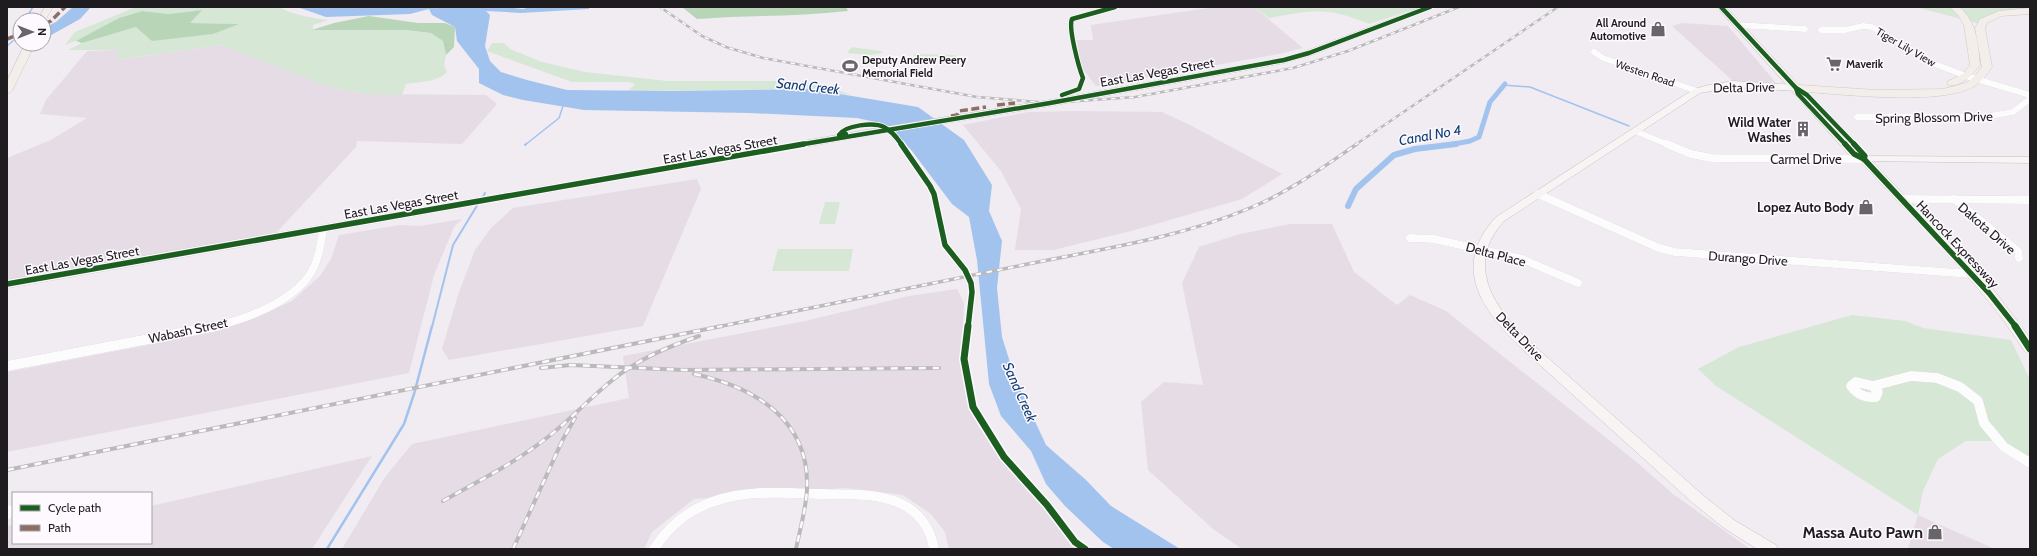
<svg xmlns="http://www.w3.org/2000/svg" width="2037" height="556" viewBox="0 0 2037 556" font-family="Cabin,sans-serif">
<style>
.built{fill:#e5dce6}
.green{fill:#d6e7d5}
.forest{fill:#b8d5b7}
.water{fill:#a3c3ef}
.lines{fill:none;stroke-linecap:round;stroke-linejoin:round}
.stream-far2{stroke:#a3c3ef;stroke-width:1.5}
.stream-far1{stroke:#a3c3ef;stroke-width:2}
.stream{stroke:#a3c3ef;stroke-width:2.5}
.canal-far1{stroke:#a3c3ef;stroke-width:5}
.canal{stroke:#a3c3ef;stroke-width:6}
.street-far2-casing{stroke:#c4c1c4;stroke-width:6}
.street-far1-casing{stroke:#c4c1c4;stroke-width:8}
.street-casing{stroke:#c4c1c4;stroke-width:10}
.secondary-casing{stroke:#c4c1c4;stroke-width:1}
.primary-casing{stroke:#cdcacd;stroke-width:1}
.street-far2{stroke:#fdfcfd;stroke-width:6}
.street-far1{stroke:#fdfcfd;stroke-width:8}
.street{stroke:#fdfcfd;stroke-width:10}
.secondary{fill:#f8f4f4;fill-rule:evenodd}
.primary{fill:#f4eeeb;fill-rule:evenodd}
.rail-far2-casing{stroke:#bbbabb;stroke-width:2.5}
.rail-far1-casing{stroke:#bbbabb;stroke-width:3.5}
.rail-casing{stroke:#bbbabb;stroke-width:4}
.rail-far2{stroke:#fdf9fe;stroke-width:1.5;stroke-dasharray:4.5;stroke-linecap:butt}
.rail-far1{stroke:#fdf9fe;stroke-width:2;stroke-dasharray:5.5;stroke-linecap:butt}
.rail{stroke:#fdf9fe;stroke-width:2.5;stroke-dasharray:7;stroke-linecap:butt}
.quiet{stroke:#8d6e63;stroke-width:3.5;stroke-dasharray:8 3.5;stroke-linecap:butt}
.cycleway-far2-casing{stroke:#fdf9fe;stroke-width:6}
.cycleway-far1-casing{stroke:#fdf9fe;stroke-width:8}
.cycleway-casing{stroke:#fdf9fe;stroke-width:10}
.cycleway-far2{stroke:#1b5e20;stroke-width:4.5}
.cycleway-far1{stroke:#1b5e20;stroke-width:5.5}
.cycleway{stroke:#1b5e20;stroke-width:7}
.labels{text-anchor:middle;stroke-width:3;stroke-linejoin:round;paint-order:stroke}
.far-poi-label{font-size:11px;font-weight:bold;fill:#1e1c1f;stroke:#fdf9fe;text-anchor:start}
.far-street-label{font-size:11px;fill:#1e1c1f;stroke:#fdf9fe}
.street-label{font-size:13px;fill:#1e1c1f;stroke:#fdf9fe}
.poi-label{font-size:13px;font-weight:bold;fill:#1e1c1f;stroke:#fdf9fe;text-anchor:end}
.water-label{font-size:14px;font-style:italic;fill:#0f3d74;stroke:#fdf9fe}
.near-poi-label{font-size:16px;font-weight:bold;fill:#1e1c1f;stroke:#fdf9fe;text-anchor:end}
</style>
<rect width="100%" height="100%" fill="#f1ecf1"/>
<g class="built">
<path d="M1215,7H1254L1303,48L1279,54L1096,86L1081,67L1077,40H1093L1091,25Z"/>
<path d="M1682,23L1728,26L1776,83L1733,81L1672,26Z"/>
<path d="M222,45L330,87L365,94L486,95L497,104L462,144L357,141L356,147L276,233L7,280V158L51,140L87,118L40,114L46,100L87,51L121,50L116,60Z"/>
<path d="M1074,111L1162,112L1190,125L1282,174L1242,199L1135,230L1053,250H1015L1021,209L1001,171L963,125L1028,112Z"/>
<path d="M697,179L701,189L643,326L449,360L442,349L458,295L475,250L491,228L513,208Z"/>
<path d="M462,219L454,227L434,275L409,373L7,452V372L199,335L248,321L292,301L320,276L331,259L339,235L400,225L420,226Z"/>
<path d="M1291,224H1332L1354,272L1397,305L1410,295L1446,311L1634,460L1673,494L1750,549H1242L1213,529L1148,470L1141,402L1164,382L1203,385L1182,283L1199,247L1240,234Z"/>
<path d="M957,289L964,303L962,355L964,373L971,396L1014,466L1042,504L1088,549H949L945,532L931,514L903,495L846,488L694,499L652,532L644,549H342L385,477L412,444L629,398L623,356L805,321L909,296Z"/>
<path d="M372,456L312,549H7V526L13,525V543H151V506Z"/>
<path d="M1918,515L1995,549H1908Z"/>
</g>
<g class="green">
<path d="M136,7H279C294,15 311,18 328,20L313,25V30H406L431,33L443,41L446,55L444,66L447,72C439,82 417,82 406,84L402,95L365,94L330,87L222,45L115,60L120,50H68L82,43L136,27L175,38L213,34L238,24L189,23L201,10L169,14L141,11L119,18L88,36L65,45L75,32Z"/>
<path d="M1254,7H1429L1409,11L1369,24C1325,6 1314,10 1269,18Z"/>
<path d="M1915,7H2030V11L1999,14L1981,24Z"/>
<path d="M492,43H504L510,49L542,62L585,72L667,81H775L825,86L852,95L810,89L628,91L635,84L628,82H572L487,51Z"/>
<path d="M852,47L880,51L883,53L869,55L847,53Z"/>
<path d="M916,54L955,55L959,59L913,56Z"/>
<path d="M825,202H840L835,224H819Z"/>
<path d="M778,249H853L849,271H772Z"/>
<path d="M1852,315L1905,321L1923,328L2011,340L2030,380V459L2003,441H1966L1938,459L1923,491L1918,515L1716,386L1698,369L1739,347Z"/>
</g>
<g class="forest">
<path d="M682,7H846L848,11C797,17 748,15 697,19Z"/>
<path d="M202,10L190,23L239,24L213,34L152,41L136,27L82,43L76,41L119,18L142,11L169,14Z"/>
<path d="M369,16L418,23H445L455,27L454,47L446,55L443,41L431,33L406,30H312L334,23Z"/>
</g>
<g class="water">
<path d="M73,7H91L80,19L44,39V28L56,22Z"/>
<path d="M297,7H507L523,9L530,7H589V9L521,13L486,11L490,15L485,46L490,61L501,72L527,80L567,90L670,91L810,89L918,107L964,140L992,185L989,211L1002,241L997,288L1002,337L1015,378L1046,445L1086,480L1111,506L1180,549H1114L1103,542L1065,506L1046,484L1031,451L1001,416L989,384L977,260L969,217L952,204L912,151L898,136L880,123L857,118L750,113L584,110L523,100L503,95L479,83V69L457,41L455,27L432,15L429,9L410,14L326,17Z"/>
</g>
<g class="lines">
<g class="stream-far2">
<path d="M30,20L26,18L33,7"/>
<path d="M7,46L20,35"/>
<path d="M1503,85L1530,87L1629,126"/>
<path d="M525,145L559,118L563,106"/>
</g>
<g class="stream-far1">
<path d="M525,145L526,144"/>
<path d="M482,199L485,193"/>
<path d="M432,327L453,245L478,204"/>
</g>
<path class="stream" d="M327,549L404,424L414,394L432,326"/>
<path class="canal-far1" d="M1449,145L1470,141L1479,137L1490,102L1505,84"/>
<path class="canal" d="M1348,206L1356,189L1394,155L1415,149L1456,144"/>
<defs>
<g id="street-far2">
<path d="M1737,25L1805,29"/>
<path d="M1821,30H1845L1863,26L1872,27L1935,64L1966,76L2030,95"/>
<path d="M1594,52L1603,58L1697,91"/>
<path d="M1857,117H1984L2013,112L2030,99"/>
<path d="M1635,131L1669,145"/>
</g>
<g id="street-far1">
<path d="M1667,144L1691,154L1712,158L1864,159"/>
<path d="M1538,194L1659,248L1675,252L1971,274"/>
<path d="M1901,199L2030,200"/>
<path d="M1954,199L2018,251L2019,258"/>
<path d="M1410,238L1434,239L1522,259L1578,283"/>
<path d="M212,327C246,319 294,302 312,271C319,258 321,243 323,229"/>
</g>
<g id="street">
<path d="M7,366L217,326"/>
<path d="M1856,382L1873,386L1878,392L1876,397C1865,398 1858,395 1851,386Z"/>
<path d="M1873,386L1911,376L1937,378L1960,387L1978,401L1984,423L2004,447L2030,463"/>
<path d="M7,515L9,510"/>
<path d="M654,549C668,527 687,511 712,502C748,489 787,493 824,494C851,495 882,492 907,507C922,516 931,532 934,549"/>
</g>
<g id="secondary">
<path d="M1423,7H1434L1312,55L1284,63L1050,106L872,135L7,288V280L872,129L1050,100L1283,58L1306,51Z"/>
<path d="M1733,81L1796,85L1801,88L1796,91L1733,87L1700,93L1504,221C1464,265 1494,308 1530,342L1704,496L1734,520L1776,545L1778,549H1757L1724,528L1694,504L1521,348C1481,309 1451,266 1496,217L1694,89L1709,85Z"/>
<path d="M1864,156L2030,157V163L1860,161L1859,159L1860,157Z"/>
</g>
<g id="primary">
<path d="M45,7H53L44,22V20H38Z"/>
<path d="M1717,7H1726L1799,85L1877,90L1943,89L1966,83L1976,75L1982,67L1975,28L1980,19L1999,11L2030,8V14L2001,16L1987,23L1985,28L1992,67C1986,75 1982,82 1973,87C1941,105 1847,95 1808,92V95L1805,96L1858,152L1868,157L1994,290L2030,338V354L2025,352C1981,283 1916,222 1860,161L1850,156Z"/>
<path d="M1950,7H1959C1977,21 1978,44 1980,65C1973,74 1961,88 1948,85L1947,83L1948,81L1963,74L1970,65L1964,25L1957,14Z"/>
<path d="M25,44H35L12,91L7,94V81Z"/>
</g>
</defs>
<use href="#street-far2" class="street-far2-casing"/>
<use href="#street-far1" class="street-far1-casing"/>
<use href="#street" class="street-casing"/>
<use href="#secondary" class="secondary-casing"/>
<use href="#primary" class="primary-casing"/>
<use href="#street-far2" class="street-far2"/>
<use href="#street-far1" class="street-far1"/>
<use href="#street" class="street"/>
<use href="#secondary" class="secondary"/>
<use href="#primary" class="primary"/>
<defs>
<g id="rail-far2">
<path d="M660,7L702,36L726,47L763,58L977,97L1050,103L1135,97L1293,68L1348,51L1459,7"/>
<path d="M1355,145L1558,7"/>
</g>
<path id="rail-far1" d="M717,327C820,306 924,285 1028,264C1102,249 1179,238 1250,208C1289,192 1322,168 1357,144"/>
<g id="rail">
<path d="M541,368L571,365L684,370L939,368"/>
<path d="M694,374C754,387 810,419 807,489C806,509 800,529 796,549"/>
<path d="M7,470L722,326"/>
<path d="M443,501C477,482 513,464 544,440C568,422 588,400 610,382C636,360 667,347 699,336"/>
<path d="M513,549L563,439L575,418"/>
</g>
</defs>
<use href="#rail-far2" class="rail-far2-casing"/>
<use href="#rail-far1" class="rail-far1-casing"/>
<use href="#rail" class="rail-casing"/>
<use href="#rail-far2" class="rail-far2"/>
<use href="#rail-far1" class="rail-far1"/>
<use href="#rail" class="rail"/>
<g class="quiet">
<path d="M44,24L51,21L65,7"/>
<path d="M7,39L20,34"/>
<path d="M997,105L1015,103"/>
<path d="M951,116L957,115L959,111L986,107"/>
</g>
<defs>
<g id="cycleway-far2">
<path d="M1721,7L1796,88L1807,95L1855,145"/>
<path d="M1796,88L1798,94L1846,145"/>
<path d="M1062,95L1079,89L1083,78C1079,68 1068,28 1072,19L1115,7"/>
<path d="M846,134L839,135C845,125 874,122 884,127C892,131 897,138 902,145"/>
<path d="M798,145L1050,103L1284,60L1309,53L1430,7"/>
</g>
<g id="cycleway-far1">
<path d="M901,144L930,186L934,194L945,245L965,270L971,283L972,292L968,327"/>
<path d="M1845,144L1854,154L1864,159L1989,293L2016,327"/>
<path d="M1854,144L1865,156L1864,159"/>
<path d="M7,284L804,144"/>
</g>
<g id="cycleway">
<path d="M968,326L964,359L973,407L1004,457L1047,505L1075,542L1085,549"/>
<path d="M2015,326L2030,349"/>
</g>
</defs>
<use href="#cycleway-far2" class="cycleway-far2-casing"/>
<use href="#cycleway-far1" class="cycleway-far1-casing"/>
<use href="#cycleway" class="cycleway-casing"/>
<use href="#cycleway-far2" class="cycleway-far2"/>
<use href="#cycleway-far1" class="cycleway-far1"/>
<use href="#cycleway" class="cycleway"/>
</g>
<defs>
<symbol id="shop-bare" viewBox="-9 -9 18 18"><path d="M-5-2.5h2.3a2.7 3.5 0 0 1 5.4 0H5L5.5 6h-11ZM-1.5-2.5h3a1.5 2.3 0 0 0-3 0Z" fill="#686568" stroke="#fdf9fe" stroke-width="2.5" paint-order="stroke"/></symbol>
<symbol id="supermarket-bare" viewBox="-9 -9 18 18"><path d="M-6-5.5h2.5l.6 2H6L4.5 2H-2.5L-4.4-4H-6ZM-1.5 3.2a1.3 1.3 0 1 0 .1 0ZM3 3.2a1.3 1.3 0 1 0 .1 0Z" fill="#686568" stroke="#fdf9fe" stroke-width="2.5" paint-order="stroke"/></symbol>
<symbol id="stadium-bare" viewBox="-9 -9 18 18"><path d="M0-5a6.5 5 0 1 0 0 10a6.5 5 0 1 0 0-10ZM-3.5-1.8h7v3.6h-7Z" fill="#686568" stroke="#fdf9fe" stroke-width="2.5" paint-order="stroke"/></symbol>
<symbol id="building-bare" viewBox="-9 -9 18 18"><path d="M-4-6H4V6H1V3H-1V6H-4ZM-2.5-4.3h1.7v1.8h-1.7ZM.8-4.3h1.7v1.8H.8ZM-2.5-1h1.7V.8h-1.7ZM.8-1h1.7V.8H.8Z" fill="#686568" stroke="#fdf9fe" stroke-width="2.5" paint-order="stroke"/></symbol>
</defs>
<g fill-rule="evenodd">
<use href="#shop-bare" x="1647" y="18" width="22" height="22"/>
<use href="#supermarket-bare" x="1823" y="53" width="22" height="22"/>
<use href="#stadium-bare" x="839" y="55" width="22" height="22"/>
<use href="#building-bare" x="1792" y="118" width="22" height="22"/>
<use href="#shop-bare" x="1855" y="196" width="22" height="22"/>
<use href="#shop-bare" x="1924" y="521" width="22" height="22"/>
</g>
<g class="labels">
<g class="far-poi-label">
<text x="1646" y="27" text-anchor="end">All Around<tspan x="1646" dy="13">Automotive</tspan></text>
<text x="862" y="64">Deputy Andrew Peery<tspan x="862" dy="13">Memorial Field</tspan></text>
<text x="1846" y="68">Maverik</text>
</g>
<g class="far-street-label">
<text transform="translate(1906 47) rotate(30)" y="4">Tiger Lily View</text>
<text transform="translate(1645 73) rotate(19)" y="4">Westen Road</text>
</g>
<g class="street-label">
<text transform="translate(1157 72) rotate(-10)" y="5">East Las Vegas Street</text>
<text transform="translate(1744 87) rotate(-1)" y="5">Delta Drive</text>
<text transform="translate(1934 117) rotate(-1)" y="5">Spring Blossom Drive</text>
<text transform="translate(720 149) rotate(-10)" y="5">East Las Vegas Street</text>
<text x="1806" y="164">Carmel Drive</text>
<text transform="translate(401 204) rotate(-10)" y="5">East Las Vegas Street</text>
<text transform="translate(1987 228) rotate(41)" y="5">Dakota Drive</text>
<text transform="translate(1958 244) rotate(47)" y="5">Hancock Expressway</text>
<text transform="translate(1496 254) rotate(15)" y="5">Delta Place</text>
<text transform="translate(1748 258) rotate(4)" y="5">Durango Drive</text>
<text transform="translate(82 260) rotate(-10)" y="5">East Las Vegas Street</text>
<text transform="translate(188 330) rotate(-12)" y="5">Wabash Street</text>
<text transform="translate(1520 336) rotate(46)" y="5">Delta Drive</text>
</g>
<g class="poi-label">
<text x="1791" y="127">Wild Water<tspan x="1791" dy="15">Washes</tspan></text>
<text x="1854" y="212">Lopez Auto Body</text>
</g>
<g class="water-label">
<text transform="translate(808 86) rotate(6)" y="5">Sand Creek</text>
<text transform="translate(1430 135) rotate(-10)" y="5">Canal No 4</text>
<text transform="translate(1020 392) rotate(66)" y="5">Sand Creek</text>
</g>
<g class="near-poi-label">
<text x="1923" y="538">Massa Auto Pawn</text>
</g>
</g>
<rect width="2037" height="556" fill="none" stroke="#1e1c1f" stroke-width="16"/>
<rect x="12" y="492" width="140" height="52" fill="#fdf9fe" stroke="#a4a1a5"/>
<rect x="20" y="505" width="20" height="6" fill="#1b5e20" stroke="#a4a1a5"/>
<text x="48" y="512" font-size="12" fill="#1e1c1f">Cycle path</text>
<rect x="20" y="525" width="20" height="6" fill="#8d6e63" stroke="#a4a1a5"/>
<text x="48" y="532" font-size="12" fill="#1e1c1f">Path</text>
<g transform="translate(32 32) rotate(90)"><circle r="19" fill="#fdf9fe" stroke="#a4a1a5"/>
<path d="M0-3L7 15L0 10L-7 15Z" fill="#686568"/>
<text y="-6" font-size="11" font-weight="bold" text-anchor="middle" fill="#1e1c1f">N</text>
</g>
</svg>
